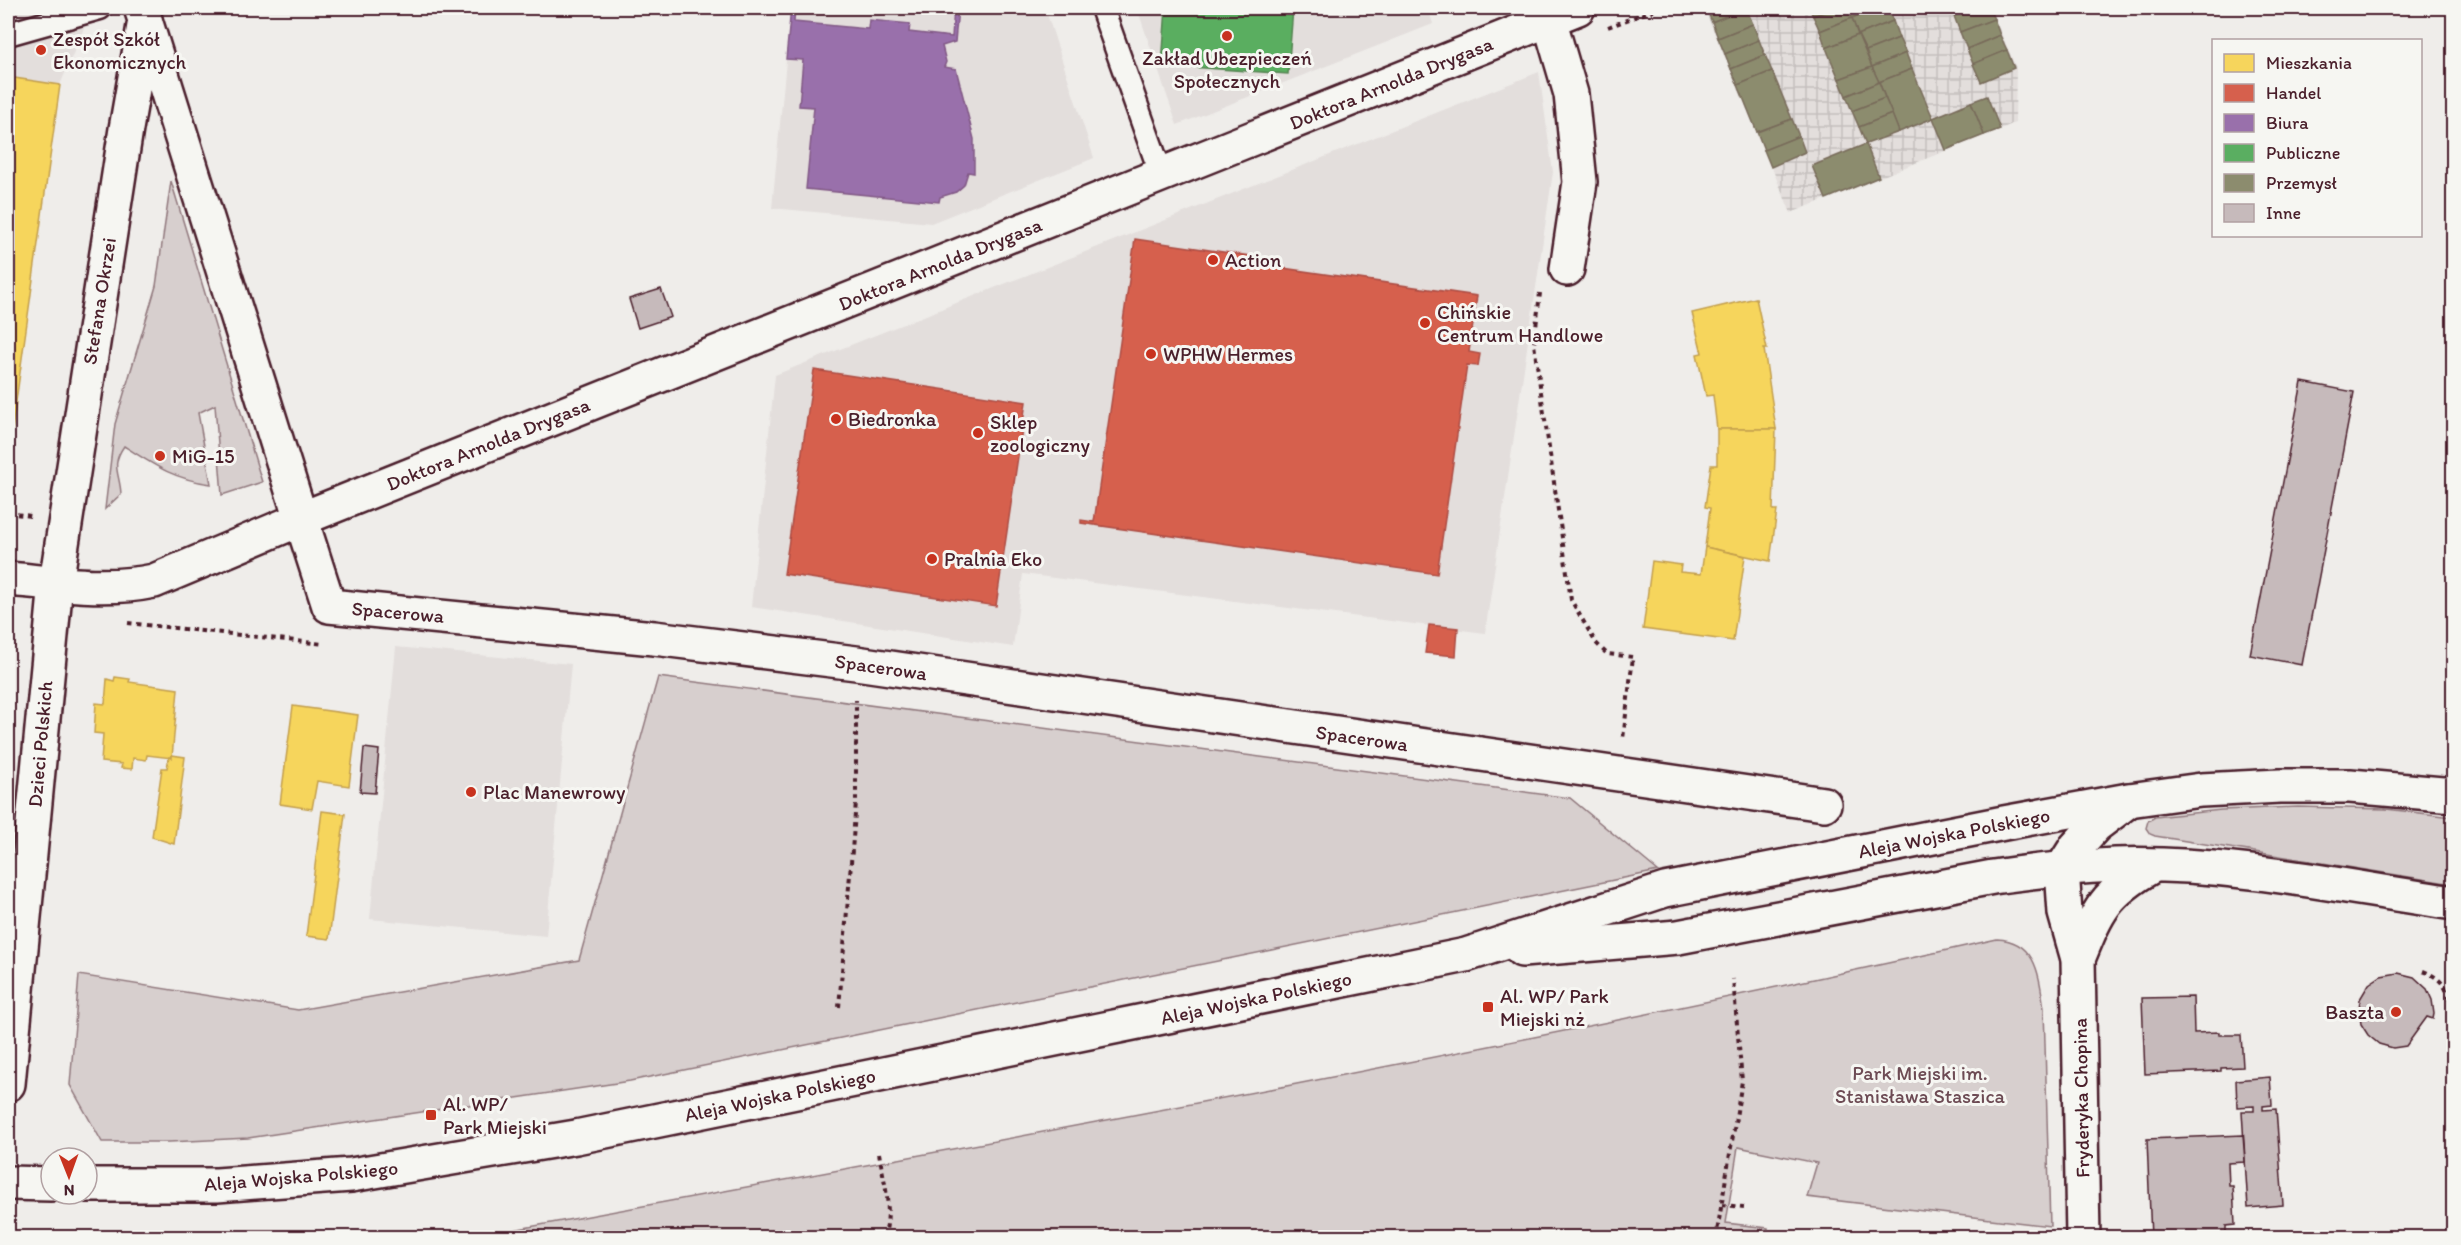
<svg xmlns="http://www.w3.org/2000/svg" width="2461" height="1245" viewBox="0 0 2461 1245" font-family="Itim,sans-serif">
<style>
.built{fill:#e3dedc}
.industrial{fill:url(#industrial-grid)}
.green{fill:#d7cfce;stroke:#90777c;stroke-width:1.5}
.homes{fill:#f6d55c;stroke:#c29e4d;stroke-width:1.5}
.shops{fill:#d6604d;stroke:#ac4c43;stroke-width:1.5}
.offices{fill:#9970ab;stroke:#815885;stroke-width:1.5}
.public{fill:#5aae61;stroke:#558351;stroke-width:1.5}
.industry{fill:#8c8c6e;stroke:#786b5a;stroke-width:1.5}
.building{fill:#c6babb;stroke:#4a1f2b;stroke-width:1.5}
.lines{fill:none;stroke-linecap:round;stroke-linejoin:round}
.lane-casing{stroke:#4a1f2b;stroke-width:27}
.street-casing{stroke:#4a1f2b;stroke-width:38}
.secondary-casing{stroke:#4a1f2b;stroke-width:38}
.path{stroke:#4a1f2b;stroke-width:4;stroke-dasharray:4.5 4.5;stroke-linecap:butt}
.lane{stroke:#f6f6f2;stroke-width:22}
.street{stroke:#f6f6f2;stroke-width:33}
.secondary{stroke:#f6f6f2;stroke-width:33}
.poi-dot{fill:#c8321e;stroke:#f6f6f2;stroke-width:2}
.labels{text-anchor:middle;stroke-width:6;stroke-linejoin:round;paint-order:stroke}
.poi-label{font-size:20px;fill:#4a1f2b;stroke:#f6f6f2;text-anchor:start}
.street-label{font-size:20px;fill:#4a1f2b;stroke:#f6f6f2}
.park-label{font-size:20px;fill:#6d4b54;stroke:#f6f6f2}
</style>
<defs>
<pattern id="industrial-grid" width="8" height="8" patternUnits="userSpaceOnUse" patternTransform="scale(1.5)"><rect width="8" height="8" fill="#e3dedc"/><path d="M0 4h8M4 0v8" fill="none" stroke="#c4bebd"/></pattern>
</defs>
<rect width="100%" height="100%" fill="#efedea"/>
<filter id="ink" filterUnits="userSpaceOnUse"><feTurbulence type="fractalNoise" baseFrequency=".0167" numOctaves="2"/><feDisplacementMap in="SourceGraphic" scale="12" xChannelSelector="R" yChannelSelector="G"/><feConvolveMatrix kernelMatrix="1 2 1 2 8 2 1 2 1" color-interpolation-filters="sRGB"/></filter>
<g filter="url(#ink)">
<g class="built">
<path d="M8,8H81L86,23L60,85L8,77Z"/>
<path d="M791,8H1045L1094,158L931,223L772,208Z"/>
<path d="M1137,8H1428L1433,24L1177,125Z"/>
<path d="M1539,72L1553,172L1485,633L1023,574L1013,647L751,607L775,375Z"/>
<path d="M396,647L571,664L546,936L370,919Z"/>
</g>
<path class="industrial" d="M1704,8H1990L2016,68L2015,123L1791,213Z"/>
<g class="green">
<path d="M171,181L262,482L222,495L215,405L198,413L211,484C174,479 155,466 124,446C110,466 120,473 121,494L105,509L115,424L156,286Z"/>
<path d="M658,677L1570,798L1658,871L630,1081L248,1138L169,1142H102L70,1085L79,975L298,1010L579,960Z"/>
<path d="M2298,807L2386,809L2453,817V884L2155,836L2150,834L2146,828L2148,821L2155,817L2221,810Z"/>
<path d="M1997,939C2037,941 2039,976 2044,1008L2050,1226L1807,1197L1817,1163L1738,1147L1726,1223L1768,1228V1237H474C982,1144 1492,1052 1997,939Z"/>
</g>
<g class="homes">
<path d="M8,77L60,85L8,459Z"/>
<path d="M1756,298L1767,349H1764L1776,429H1717L1713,395L1706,396L1697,354L1702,353L1692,313Z"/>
<path d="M1717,429H1776L1773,510H1777L1770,561L1705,547L1710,508L1705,507L1711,465H1717Z"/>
<path d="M1705,547L1745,556L1733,641L1643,629L1652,561L1681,565L1680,572L1701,574Z"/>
<path d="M115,677L130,679L129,682L178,689L172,758L147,755L146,760L133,758L132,769L121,768L122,764L101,762L103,734L94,733L96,703L105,704L107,679L114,681Z"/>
<path d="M293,706L358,715L349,786L317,781L312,809L280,804Z"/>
<path d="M172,755L185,757L174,844L152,837L162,768H167L169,757L172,758Z"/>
<path d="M322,811L345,814L329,939L306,936Z"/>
</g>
<g class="shops">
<path d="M1135,239L1277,260L1276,267L1477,296L1469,352L1480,354L1478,366L1467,365L1437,574L1081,523V520L1094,522Z"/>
<path d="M814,370L1026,402L996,606L784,574Z"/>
<path d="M1429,625L1458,628L1456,656L1425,653Z"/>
</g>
<path class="offices" d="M791,8H795L794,22L868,29L869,20L910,24L909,32L952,37L954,8H958L955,42L942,46L946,62L944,67L956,69L974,139V173L968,172L964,185L956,192L940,197L939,202L806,189L814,107L799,106L803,60L786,59Z"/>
<path class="public" d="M1166,8H1293L1288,74L1162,65Z"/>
<g class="industry">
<path d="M1706,8H1746L1712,22Z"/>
<path d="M1746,8L1753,24L1718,38L1712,22Z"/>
<path d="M1809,8H1835L1813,16Z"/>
<path d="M1835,8H1848L1852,18L1820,31L1813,16Z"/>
<path d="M1848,8H1880L1852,18Z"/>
<path d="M1880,8H1887L1893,21L1858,35L1852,18Z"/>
<path d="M1950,8H1974L1954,16Z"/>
<path d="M1974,8H1989L1994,19L1960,32L1954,16Z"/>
<path d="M1852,18L1858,35L1826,48L1820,31Z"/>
<path d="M1994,19L2000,35L1967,49L1960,32Z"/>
<path d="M1893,21L1899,38L1866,51L1858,35Z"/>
<path d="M1753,24L1759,40L1725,54L1718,38Z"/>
<path d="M1858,35L1872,67L1839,79L1826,48Z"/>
<path d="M2000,35L2007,50L1973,64L1967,49Z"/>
<path d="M1899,38L1906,53L1872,67L1866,51Z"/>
<path d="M1759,40L1765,55L1731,69L1725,54Z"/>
<path d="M2007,50L2014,68L1981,82L1973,64Z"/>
<path d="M1906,53L1912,69L1879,82L1872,67Z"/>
<path d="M1765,55L1772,71L1738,85L1731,69Z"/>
<path d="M1872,67L1879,82L1846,96L1839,79Z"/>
<path d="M1912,69L1933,118L1899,132L1879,82Z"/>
<path d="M1772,71L1792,119L1757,132L1738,85Z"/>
<path d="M1879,82L1885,98L1852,111L1846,96Z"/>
<path d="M1987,96L2000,129L1984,135L1971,102Z"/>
<path d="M1885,98L1892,114L1859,127L1852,111Z"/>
<path d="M1971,102L1984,135L1946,150L1933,118Z"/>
<path d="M1892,114L1899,132L1866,144L1859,127Z"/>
<path d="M1792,119L1799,136L1764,150L1757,132Z"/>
<path d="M1799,136L1805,152L1771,167L1764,150Z"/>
<path d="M1866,144L1879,177L1826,199L1812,166Z"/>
</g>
<g class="building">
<path d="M661,289L671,317L638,328L629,299Z"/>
<path d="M2302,382L2354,392L2302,665L2250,655Z"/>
<path d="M364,748L379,750L375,793L360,792Z"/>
<path d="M2398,973L2414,977L2427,989L2432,1000L2434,1014L2433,1019L2427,1017L2406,1046L2393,1048L2379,1044L2368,1035L2361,1024L2359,1010L2360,999L2369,984L2381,976Z"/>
<path d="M2193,997L2194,1033L2219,1032V1035H2241L2243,1067L2221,1068V1071L2145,1074L2142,998Z"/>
<path d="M2270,1077L2272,1105L2263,1106V1110L2276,1109L2283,1205L2248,1208L2242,1111H2254V1106L2237,1107L2236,1080Z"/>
<path d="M2243,1135L2245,1162L2228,1163L2229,1186H2233L2235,1225L2226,1226V1238H2151L2147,1139Z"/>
</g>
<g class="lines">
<defs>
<g id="lane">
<path d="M1102,8L1155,157L1165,175"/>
<path d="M8,34L100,8"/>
</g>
<g id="street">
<path d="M1549,19L1571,94L1580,182L1567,269"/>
<path d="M145,20L301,519L1578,8"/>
<path d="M8,579C56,583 106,591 154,581L301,519L329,606L654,638L856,663L1824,804"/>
<path d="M2078,959C2098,910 2104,894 2152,866"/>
<path d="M2083,1238L2078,959L2065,913L2062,869L2076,847L2096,825L2129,800"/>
</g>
<g id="secondary">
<path d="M1522,950L1678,937L1993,877C2033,871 2074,867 2115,865C2228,861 2342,887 2454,903"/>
<path d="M8,1084L56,583L126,129L145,20L141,8"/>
<path d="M8,1183L51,1184"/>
<path d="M87,1185H217L351,1175L576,1137L1466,955L1665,890L2004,823L2129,800L2201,790L2280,786H2350L2454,795"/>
</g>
</defs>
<use href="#lane" class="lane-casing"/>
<use href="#street" class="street-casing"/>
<use href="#secondary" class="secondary-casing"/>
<g class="path">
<path d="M1608,27L1659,8"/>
<path d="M1540,293L1534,344L1571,600L1596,643L1607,654L1633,657L1623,739"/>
<path d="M8,513L31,516"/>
<path d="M128,623L324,644"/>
<path d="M8,653L10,630"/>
<path d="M2423,971C2453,982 2450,1002 2449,1029L2454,1035"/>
<path d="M839,1007L856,802V700"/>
<path d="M879,1153C884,1182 893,1208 884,1238"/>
<path d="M1722,1205L1744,1207"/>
<path d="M1716,1238L1742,1081L1733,979"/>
</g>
<use href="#lane" class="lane"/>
<use href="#street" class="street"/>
<use href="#secondary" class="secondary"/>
</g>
</g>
<g class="poi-dot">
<circle cx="1227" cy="36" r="6"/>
<circle cx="41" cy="50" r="6"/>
<circle cx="1213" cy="260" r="6"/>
<circle cx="1425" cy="323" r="6"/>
<circle cx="1151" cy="354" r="6"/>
<circle cx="836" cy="419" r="6"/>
<circle cx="978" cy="433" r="6"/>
<circle cx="160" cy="456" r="6"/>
<circle cx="932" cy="559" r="6"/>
<circle cx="471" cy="792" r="6"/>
<rect x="1482" y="1001" width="12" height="12" rx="3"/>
<circle cx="2396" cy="1012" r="6"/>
<rect x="425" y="1109" width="12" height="12" rx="3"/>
</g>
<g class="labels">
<g class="poi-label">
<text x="53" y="46">Zespół Szkół<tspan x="53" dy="23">Ekonomicznych</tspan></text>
<text x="1227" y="65" text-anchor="middle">Zakład Ubezpieczeń<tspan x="1227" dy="23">Społecznych</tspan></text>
<text x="1225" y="267">Action</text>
<text x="1437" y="319">Chińskie<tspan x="1437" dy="23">Centrum Handlowe</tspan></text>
<text x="1163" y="361">WPHW Hermes</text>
<text x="848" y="426">Biedronka</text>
<text x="990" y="429">Sklep<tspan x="990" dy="23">zoologiczny</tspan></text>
<text x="172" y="463">MiG-15</text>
<text x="944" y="566">Pralnia Eko</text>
<text x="483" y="799">Plac Manewrowy</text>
<text x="1500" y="1003">Al. WP/ Park<tspan x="1500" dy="23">Miejski nż</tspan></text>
<text x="2384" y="1019" text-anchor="end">Baszta</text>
<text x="443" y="1111">Al. WP/<tspan x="443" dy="23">Park Miejski</tspan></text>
</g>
<g class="street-label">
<text transform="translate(1391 83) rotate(-22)" y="7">Doktora Arnolda Drygasa</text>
<text transform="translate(940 264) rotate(-22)" y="7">Doktora Arnolda Drygasa</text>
<text transform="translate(99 301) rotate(-81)" y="7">Stefana Okrzei</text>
<text transform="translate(488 444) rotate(-22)" y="7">Doktora Arnolda Drygasa</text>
<text transform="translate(398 612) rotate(5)" y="7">Spacerowa</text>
<text transform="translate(881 667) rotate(8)" y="7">Spacerowa</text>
<text transform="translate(1362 738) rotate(8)" y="7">Spacerowa</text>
<text transform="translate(40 744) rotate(-85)" y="7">Dzieci Polskich</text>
<text transform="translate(1954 833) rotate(-11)" y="7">Aleja Wojska Polskiego</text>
<text transform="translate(1256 998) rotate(-12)" y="7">Aleja Wojska Polskiego</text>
<text transform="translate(780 1095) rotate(-12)" y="7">Aleja Wojska Polskiego</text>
<text transform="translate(2081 1098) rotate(-91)" y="7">Fryderyka Chopina</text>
<text transform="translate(301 1176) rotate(-5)" y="7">Aleja Wojska Polskiego</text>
</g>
<g class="park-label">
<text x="1920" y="1080">Park Miejski im.<tspan x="1920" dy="23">Stanisława Staszica</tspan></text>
</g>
</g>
<rect width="2461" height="1245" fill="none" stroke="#f6f6f2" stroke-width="30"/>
<rect x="15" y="15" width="2431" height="1215" fill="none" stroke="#4a1f2b" stroke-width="2" filter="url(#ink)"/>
<rect x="2212" y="39" width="210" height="198" fill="#f6f6f2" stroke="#b1a0a2" stroke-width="1.5"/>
<rect x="2224" y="54" width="30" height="18" fill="#f6d55c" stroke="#b1a0a2" stroke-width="1.5"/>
<text x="2266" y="69" font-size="18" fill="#4a1f2b">Mieszkania</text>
<rect x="2224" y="84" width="30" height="18" fill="#d6604d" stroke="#b1a0a2" stroke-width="1.5"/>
<text x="2266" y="99" font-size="18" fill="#4a1f2b">Handel</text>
<rect x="2224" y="114" width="30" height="18" fill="#9970ab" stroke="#b1a0a2" stroke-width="1.5"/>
<text x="2266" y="129" font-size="18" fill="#4a1f2b">Biura</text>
<rect x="2224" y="144" width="30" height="18" fill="#5aae61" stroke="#b1a0a2" stroke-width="1.5"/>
<text x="2266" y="159" font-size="18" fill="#4a1f2b">Publiczne</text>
<rect x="2224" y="174" width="30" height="18" fill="#8c8c6e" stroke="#b1a0a2" stroke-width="1.5"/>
<text x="2266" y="189" font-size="18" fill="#4a1f2b">Przemysł</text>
<rect x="2224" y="204" width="30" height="18" fill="#c6babb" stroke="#b1a0a2" stroke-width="1.5"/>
<text x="2266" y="219" font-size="18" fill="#4a1f2b">Inne</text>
<g transform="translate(69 1176) rotate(179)"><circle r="28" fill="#f6f6f2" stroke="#b1a0a2" stroke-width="1.5"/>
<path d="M0-4.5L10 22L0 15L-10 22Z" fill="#c8321e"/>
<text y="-9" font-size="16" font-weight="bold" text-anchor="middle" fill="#4a1f2b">N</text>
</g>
</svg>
